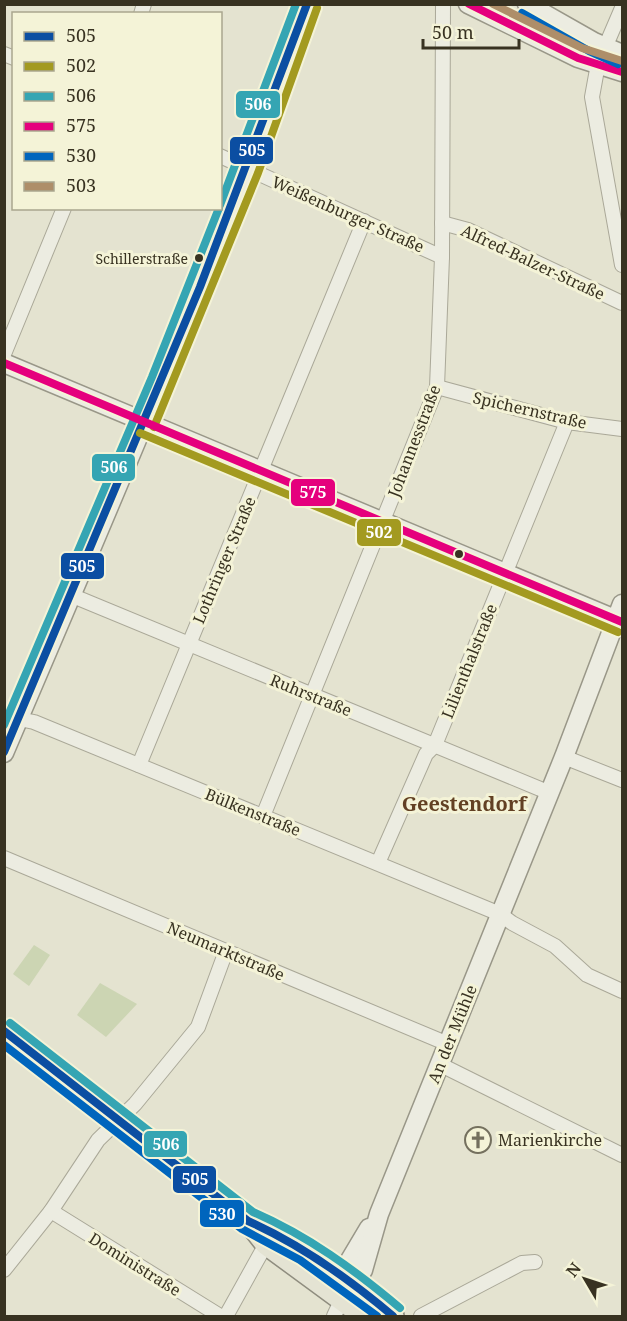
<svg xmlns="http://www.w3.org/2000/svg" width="627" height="1321" viewBox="0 0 627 1321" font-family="'Noto Serif',serif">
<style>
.green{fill:#ccd5b3}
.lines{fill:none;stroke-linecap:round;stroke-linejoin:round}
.street-casing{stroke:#aaa898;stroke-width:16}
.secondary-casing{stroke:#999788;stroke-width:21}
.primary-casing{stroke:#8f8d7f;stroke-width:24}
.street{stroke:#ecece1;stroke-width:14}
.secondary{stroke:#ecece1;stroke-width:18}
.primary{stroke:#e4e3d3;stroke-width:21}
.bus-1-casing{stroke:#f4f3d7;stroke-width:12}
.bus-2-casing{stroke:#f4f3d7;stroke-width:12}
.bus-3-casing{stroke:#f4f3d7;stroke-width:12}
.bus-4-casing{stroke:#f4f3d7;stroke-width:12}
.bus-5-casing{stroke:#f4f3d7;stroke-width:12}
.bus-6-casing{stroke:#f4f3d7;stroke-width:12}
.bus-1{stroke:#0b4ea2;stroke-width:8}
.bus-2{stroke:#a39a20;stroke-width:8}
.bus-3{stroke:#35a5b3;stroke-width:8}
.bus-4{stroke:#e5007d;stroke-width:8}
.bus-5{stroke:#0065bd;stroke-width:8}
.bus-6{stroke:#ae8e69;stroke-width:8}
.bus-dot{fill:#383221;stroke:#f4f3d7;stroke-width:2}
.labels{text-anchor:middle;stroke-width:6;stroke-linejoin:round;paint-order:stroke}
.bus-label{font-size:14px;fill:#383221;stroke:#f4f3d7;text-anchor:end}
.street-label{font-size:16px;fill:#383221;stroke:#f4f3d7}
.poi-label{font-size:16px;fill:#383221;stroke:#f4f3d7;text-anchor:start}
.quarter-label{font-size:20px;font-weight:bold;fill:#624023;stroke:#f4f3d7}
.line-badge{stroke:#f4f3d7;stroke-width:2}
.badge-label{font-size:16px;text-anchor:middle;font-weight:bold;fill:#fff}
</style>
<rect width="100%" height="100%" fill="#e4e3d0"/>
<g class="green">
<path d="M34,945L50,955L29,986L13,974Z"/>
<path d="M100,983L137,1004L106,1037L77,1015Z"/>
</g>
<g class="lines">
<defs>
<g id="street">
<path d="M622,8L598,64L592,97L622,265"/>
<path d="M141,14L144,4"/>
<path d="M4,54L14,58"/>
<path d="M220,156L442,257"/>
<path d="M442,223L468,230L622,303"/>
<path d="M4,354L64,208"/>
<path d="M437,387L567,422L622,429"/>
<path d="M73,596L550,793"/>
<path d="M4,716L34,722L500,914L512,923L555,946L587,975L622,991"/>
<path d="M564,757L622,780"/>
<path d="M139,765L364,221"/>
<path d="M263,816L437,387L442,257L443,4"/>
<path d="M4,858L448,1044"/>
<path d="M378,863L426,754L435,745L567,422"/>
<path d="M439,1064L622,1155"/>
<path d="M51,1211L220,1316"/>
<path d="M4,1270L51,1211L98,1140L135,1104L198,1027L226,951"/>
<path d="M226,1316L266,1244"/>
<path d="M334,1316L341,1301"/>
<path d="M421,1316L522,1263L535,1262"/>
</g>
<g id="secondary">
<path d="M468,4L578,58L622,72"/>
<path d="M527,4L594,42L622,54"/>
<path d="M4,363L622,622"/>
<path d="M4,753C110,505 217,258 307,4"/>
<path d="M341,1288V1275L369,1228"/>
<path d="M347,1295L363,1270L379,1214L564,757L622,604"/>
</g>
<g id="primary">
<path d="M4,1031L248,1221L266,1244L364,1316"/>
<path d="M254,1224C305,1244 352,1281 393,1316"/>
</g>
</defs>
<use href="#street" class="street-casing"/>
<use href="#secondary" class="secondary-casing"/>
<use href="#primary" class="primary-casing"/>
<use href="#street" class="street"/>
<use href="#secondary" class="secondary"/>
<use href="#primary" class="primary"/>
<defs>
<g id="bus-1">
<path d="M4,752L200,287L307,4"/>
<path d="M4,1031L248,1221C302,1245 348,1278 393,1316"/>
</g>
<g id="bus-2">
<path d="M154,427L258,173L317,8"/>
<path d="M140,433L618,632"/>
</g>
<g id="bus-3">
<path d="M220,205L296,4"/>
<path d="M4,725L152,377L219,208"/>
<path d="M10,1023L253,1212C308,1236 355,1270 400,1308"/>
</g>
<g id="bus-4">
<path d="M469,4L578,58L622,72"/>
<path d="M4,363L622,622"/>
</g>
<g id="bus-5">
<path d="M522,13L589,51L618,64"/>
<path d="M4,1045L242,1229L300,1260L377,1316"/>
</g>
<path id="bus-6" d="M493,4L582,48L622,61"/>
</defs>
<use href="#bus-1" class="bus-1-casing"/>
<use href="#bus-2" class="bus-2-casing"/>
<use href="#bus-3" class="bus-3-casing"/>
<use href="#bus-4" class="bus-4-casing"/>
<use href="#bus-5" class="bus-5-casing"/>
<use href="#bus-6" class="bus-6-casing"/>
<use href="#bus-1" class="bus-1"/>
<use href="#bus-2" class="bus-2"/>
<use href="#bus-3" class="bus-3"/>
<use href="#bus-4" class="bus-4"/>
<use href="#bus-5" class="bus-5"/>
<use href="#bus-6" class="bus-6"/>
</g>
<defs>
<symbol id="church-ring" viewBox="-11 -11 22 22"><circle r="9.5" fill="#f4f3d7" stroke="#74705e" stroke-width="1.5"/><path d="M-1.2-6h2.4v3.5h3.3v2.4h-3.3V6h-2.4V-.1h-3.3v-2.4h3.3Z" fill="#74705e"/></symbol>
</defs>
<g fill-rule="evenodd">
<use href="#church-ring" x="463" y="1125" width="30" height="30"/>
</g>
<g class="bus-dot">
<circle cx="199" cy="258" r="5"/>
<circle cx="459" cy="554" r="5"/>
</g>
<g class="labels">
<g class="bus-label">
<text x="188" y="264">Schillerstraße</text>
</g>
<g class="street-label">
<text transform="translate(348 214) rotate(24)" y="6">Weißenburger Straße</text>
<text transform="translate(533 262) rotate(25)" y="6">Alfred-Balzer-Straße</text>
<text transform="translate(530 410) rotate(13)" y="6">Spichernstraße</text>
<text transform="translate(414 441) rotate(-69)" y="6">Johannesstraße</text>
<text transform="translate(224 560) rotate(-67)" y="6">Lothringer Straße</text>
<text transform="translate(469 661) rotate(-68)" y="6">Lilienthalstraße</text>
<text transform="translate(311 695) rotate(22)" y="6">Ruhrstraße</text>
<text transform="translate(253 812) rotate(22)" y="6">Bülkenstraße</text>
<text transform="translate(226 951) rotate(23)" y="6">Neumarktstraße</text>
<text transform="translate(452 1034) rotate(-68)" y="6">An der Mühle</text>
<text transform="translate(135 1264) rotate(32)" y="6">Doministraße</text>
</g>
<g class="poi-label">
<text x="498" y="1146">Marienkirche</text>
</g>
<g class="quarter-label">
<text x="464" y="811">Geestendorf</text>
</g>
</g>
<g class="line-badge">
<rect x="235" y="90" width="46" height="29" rx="6" fill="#35a5b3"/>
<rect x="229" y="136" width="45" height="29" rx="6" fill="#0b4ea2"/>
<rect x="91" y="453" width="45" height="29" rx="6" fill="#35a5b3"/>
<rect x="290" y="478" width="46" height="29" rx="6" fill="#e5007d"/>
<rect x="356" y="518" width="46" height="29" rx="6" fill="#a39a20"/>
<rect x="60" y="552" width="45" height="28" rx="6" fill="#0b4ea2"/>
<rect x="143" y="1130" width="45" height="28" rx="6" fill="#35a5b3"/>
<rect x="172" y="1165" width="45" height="29" rx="6" fill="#0b4ea2"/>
<rect x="199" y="1199" width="46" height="29" rx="6" fill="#0065bd"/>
</g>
<g class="badge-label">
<text x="258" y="110">506</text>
<text x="252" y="156">505</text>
<text x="114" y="473">506</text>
<text x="313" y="498">575</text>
<text x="379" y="538">502</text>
<text x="82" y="572">505</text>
<text x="166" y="1150">506</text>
<text x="195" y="1185">505</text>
<text x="222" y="1220">530</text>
</g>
<rect width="627" height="1321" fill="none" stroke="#383221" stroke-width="12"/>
<rect x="12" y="12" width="210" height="198" fill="#f4f3d7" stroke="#a9a68e" stroke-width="1.5"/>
<rect x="24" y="32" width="30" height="9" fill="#0b4ea2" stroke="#a9a68e" stroke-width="1.5"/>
<text x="66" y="42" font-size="18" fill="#383221">505</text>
<rect x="24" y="62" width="30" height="9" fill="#a39a20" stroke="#a9a68e" stroke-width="1.5"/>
<text x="66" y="72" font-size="18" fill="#383221">502</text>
<rect x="24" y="92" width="30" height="9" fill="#35a5b3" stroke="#a9a68e" stroke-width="1.5"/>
<text x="66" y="102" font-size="18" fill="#383221">506</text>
<rect x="24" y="122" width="30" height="9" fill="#e5007d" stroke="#a9a68e" stroke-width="1.5"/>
<text x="66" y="132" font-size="18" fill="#383221">575</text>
<rect x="24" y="152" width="30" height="9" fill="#0065bd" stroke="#a9a68e" stroke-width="1.5"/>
<text x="66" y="162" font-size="18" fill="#383221">530</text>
<rect x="24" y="182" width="30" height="9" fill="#ae8e69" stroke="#a9a68e" stroke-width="1.5"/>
<text x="66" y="192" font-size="18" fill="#383221">503</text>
<g transform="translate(585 1279) rotate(309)" stroke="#f4f3d7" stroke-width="4.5" paint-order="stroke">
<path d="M0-4.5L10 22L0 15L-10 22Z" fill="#383221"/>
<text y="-9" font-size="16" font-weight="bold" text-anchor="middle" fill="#383221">N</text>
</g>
<path d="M423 39v9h96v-9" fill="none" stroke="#383221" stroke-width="3"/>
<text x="432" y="39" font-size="18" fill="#383221" stroke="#f4f3d7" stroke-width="4.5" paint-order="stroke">50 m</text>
</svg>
